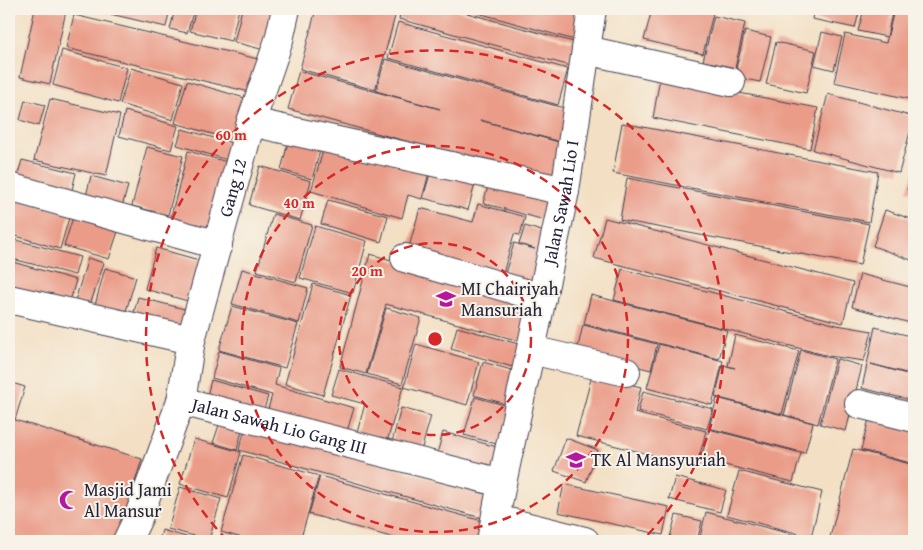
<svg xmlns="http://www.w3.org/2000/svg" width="923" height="550" viewBox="0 0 923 550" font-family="'Gentium Book Plus',serif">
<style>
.building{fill:#ea9c88}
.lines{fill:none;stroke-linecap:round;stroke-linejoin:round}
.minor-casing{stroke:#413e4f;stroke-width:30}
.minor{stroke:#fff;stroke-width:28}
.ring{fill:none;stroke:#d62828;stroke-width:2.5;stroke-dasharray:9 6}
.labels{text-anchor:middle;stroke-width:4;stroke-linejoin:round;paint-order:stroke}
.street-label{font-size:18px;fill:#22223b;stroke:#f7f3e8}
.poi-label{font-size:18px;fill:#22223b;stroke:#f7f3e8;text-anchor:start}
.centre{fill:#d62828;stroke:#f7f3e8;stroke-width:2.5}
.ring-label{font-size:15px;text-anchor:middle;font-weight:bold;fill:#d62828;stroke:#f7f3e8;stroke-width:4;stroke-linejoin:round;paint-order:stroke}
</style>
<rect width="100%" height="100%" fill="#f7f3e8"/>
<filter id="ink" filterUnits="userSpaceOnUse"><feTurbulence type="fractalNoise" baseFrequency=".02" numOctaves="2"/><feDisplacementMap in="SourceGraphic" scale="10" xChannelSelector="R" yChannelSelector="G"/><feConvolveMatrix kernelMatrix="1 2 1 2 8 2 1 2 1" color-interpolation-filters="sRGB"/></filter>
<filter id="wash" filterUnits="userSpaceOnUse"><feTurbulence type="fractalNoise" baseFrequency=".0096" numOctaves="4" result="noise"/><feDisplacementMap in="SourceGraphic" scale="20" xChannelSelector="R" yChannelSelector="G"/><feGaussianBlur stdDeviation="1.12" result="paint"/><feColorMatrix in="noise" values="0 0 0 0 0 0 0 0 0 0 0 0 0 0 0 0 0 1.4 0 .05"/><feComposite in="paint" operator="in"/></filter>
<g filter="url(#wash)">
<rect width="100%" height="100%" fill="#f3dfc3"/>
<g id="blocks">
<g class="building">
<path d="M35,9L66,11L50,84L20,77Z"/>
<path d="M89,9H170L166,27Z"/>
<path d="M175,9H194L187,33L170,29Z"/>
<path d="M196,9H239L231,41L190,31Z"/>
<path d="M242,9H258L278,14L268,51L234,42Z"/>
<path d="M316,9H397L375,90L300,69Z"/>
<path d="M401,9H452L577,43L571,66L399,19Z"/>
<path d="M464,9H587L578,41Z"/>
<path d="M652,9H714L703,54L644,40Z"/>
<path d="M814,9H860L855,28L812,19Z"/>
<path d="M864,9H893L887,37L858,31Z"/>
<path d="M894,10L914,15V100L834,82L845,34L886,43Z"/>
<path d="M74,15L262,60L254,93L66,48Z"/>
<path d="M714,16L745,23L735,68L703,61Z"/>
<path d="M398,22L568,69L558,105L388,58Z"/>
<path d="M745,31L771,37L760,82L734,77Z"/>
<path d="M822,32L842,37L834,70L814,65Z"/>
<path d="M776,42L816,51L806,93L766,84Z"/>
<path d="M62,50L127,68L118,103L53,85Z"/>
<path d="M385,59L575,111L568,144L480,120L562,143L552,181L288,109L299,71L440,109L376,91Z"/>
<path d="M131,68L183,83L173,120L120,104Z"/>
<path d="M660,78L818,108L810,149L653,118Z"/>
<path d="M187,81L248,99L236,141L175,123Z"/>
<path d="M828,94L914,117L899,173L813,150Z"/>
<path d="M50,99L120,115L106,176L34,160Z"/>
<path d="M25,100L45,105L39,126L20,120Z"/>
<path d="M125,111L178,126L171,150L119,136Z"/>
<path d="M622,123L878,172L869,222L613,173Z"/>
<path d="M182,129L232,143L228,160L177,145Z"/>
<path d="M290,135L322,144L312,179L281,170Z"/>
<path d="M325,144L429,173L422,199L408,195L402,218L311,191Z"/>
<path d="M147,147L183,156L168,215L132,206Z"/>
<path d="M188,151L231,163L212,235L169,224Z"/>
<path d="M22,160L76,173L70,198L15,184Z"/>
<path d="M260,166L311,181L300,220L249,205Z"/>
<path d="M432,167L476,180L468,210L423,198Z"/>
<path d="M914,171V193L907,190Z"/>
<path d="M91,176L128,186L121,210L85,200Z"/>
<path d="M627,178L869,224L860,265L620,220Z"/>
<path d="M490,180L555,198L548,221L483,203Z"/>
<path d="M9,198L70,214L60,249L9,234Z"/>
<path d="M328,200L388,216L381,242L321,224Z"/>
<path d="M478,204L525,217L520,235L514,234L501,281L407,254L420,208L473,222Z"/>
<path d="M885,210L914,220V261L873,246Z"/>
<path d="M74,214L119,228L109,259L64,246Z"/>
<path d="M273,214L312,225L296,282L257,271Z"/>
<path d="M605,218L853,283L843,323L594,258Z"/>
<path d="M315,226L367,241L353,293L300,278Z"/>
<path d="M525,226L551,234L535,290L503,281L514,243L535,249L519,244Z"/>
<path d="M9,238L80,257L75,275L9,258Z"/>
<path d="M156,248L206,262L195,303L145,289Z"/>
<path d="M370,254L534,301L523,342L386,304L366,374L340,367Z"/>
<path d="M88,258L104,263L89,308L74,304Z"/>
<path d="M9,261L76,280L69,305L9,288Z"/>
<path d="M105,268L136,277L124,318L94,309Z"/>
<path d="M242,269L308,288L299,323L232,304Z"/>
<path d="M622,269L837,325L872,331L864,361L829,356L614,300Z"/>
<path d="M860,274L914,288V324L852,307Z"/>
<path d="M313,284L351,295L323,395L285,384Z"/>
<path d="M591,295L727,330L719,359L584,324Z"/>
<path d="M138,297L192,311L187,330L133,316Z"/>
<path d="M232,306L298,324L285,368L219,350Z"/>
<path d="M386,308L421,318L402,384L367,374Z"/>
<path d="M583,325L657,344L651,370L577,351Z"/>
<path d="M457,327L522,345L516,368L451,349Z"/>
<path d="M875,327L914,337V375L871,364L914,376V401L862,388Z"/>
<path d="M735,335L799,351L782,414L715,397L723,365L735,368L728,366Z"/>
<path d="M416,344L479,362L467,405L404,387Z"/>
<path d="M659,344L723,361L712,405L647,388Z"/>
<path d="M801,350L835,359L818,424L784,415Z"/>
<path d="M219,351L279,368L275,385L354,408L345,438L266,416L272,395L212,378Z"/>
<path d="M837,359L862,366L846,431L820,424Z"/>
<path d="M483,362L522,373L513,406L474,395Z"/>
<path d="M339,369L403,387L386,445L356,436L365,404L331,395Z"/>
<path d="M592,375L641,387L635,413L706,431L697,466L576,436Z"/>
<path d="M211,380L268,396L262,416L206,400Z"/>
<path d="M9,382L25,387L15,420L142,459L117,541H9Z"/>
<path d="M643,391L713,409L707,429L638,411Z"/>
<path d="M475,397L511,407L500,445L464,435Z"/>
<path d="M717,398L813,423L805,453L709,428Z"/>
<path d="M401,408L431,416L421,451L392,442Z"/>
<path d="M870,415L914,426V464L861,450Z"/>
<path d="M219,425L242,431L237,450L213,443Z"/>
<path d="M246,426L493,496L489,520L239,450Z"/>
<path d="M709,429L801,453L793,482L701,459Z"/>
<path d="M443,432L504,449L496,475L436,458Z"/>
<path d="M566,438L598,450L586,482L554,471Z"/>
<path d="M194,439L241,452L228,498L180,484Z"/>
<path d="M853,449L914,465V541H829Z"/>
<path d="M243,455L319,476L300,541H253L221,532Z"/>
<path d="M739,471L822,492L811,537L727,515Z"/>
<path d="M320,476L486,522L481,541H405L309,514Z"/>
<path d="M675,477L726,490L720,512L669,499Z"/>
<path d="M564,484L669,507L663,535L558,512Z"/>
<path d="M180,487L221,499L209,540L168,529Z"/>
<path d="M706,512L818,541H699Z"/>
<path d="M676,515L702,521L697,541H669Z"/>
<path d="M162,530L193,539L192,541H159Z"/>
</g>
</g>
</g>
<g filter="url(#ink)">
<use href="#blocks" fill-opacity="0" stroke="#413e4f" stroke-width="1"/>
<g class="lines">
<defs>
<g id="minor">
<path d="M586,50L731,82"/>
<path d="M251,122L565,191"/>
<path d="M9,187L218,245"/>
<path d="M405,258L542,298"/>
<path id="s1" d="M9,299L191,340L181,401L502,483"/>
<path id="s2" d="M191,340L251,122L279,40L286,9"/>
<path d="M531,350L626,372"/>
<path d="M859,404L914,418"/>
<path d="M496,519L585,541"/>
<path d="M127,541L138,518L181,401"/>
<path id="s3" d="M491,541L502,483L565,191L592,9"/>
</g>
</defs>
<use href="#minor" class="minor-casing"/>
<use href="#minor" class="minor"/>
</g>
</g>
<g class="ring">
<circle cx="435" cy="339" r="96"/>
<circle cx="435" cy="339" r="193"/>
<path d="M227 540A289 289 0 1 1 643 540"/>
</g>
<defs>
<symbol id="school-bare" viewBox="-9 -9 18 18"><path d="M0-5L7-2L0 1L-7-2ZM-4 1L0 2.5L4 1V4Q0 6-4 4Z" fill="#b5179e" stroke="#f7f3e8" stroke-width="2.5" paint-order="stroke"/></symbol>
<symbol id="mosque-bare" viewBox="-9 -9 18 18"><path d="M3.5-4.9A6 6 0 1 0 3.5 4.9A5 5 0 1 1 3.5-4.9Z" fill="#b5179e" stroke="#f7f3e8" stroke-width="2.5" paint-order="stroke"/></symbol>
</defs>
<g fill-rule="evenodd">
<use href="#school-bare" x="432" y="285" width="28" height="28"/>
<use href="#school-bare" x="562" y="446" width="28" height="28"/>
<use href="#mosque-bare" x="55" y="486" width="28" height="28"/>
</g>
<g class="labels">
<g class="street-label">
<text dy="6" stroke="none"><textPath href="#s2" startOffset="158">Gang 12</textPath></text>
<text dy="6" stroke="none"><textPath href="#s3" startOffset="346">Jalan Sawah Lio I</textPath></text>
<text dy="6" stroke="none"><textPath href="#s1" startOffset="350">Jalan Sawah Lio Gang III</textPath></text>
</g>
<g class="poi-label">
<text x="461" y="295">MI Chairiyah<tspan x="461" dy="21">Mansuriah</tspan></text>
<text x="591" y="466">TK Al Mansyuriah</text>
<text x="84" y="496">Masjid Jami<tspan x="84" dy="21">Al Mansur</tspan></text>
</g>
</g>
<circle cx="435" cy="339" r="8" class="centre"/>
<g class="ring-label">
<text x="231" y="140">60 m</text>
<text x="299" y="208">40 m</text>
<text x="367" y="276">20 m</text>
</g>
<rect width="923" height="550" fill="none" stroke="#f7f3e8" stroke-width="30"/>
</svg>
